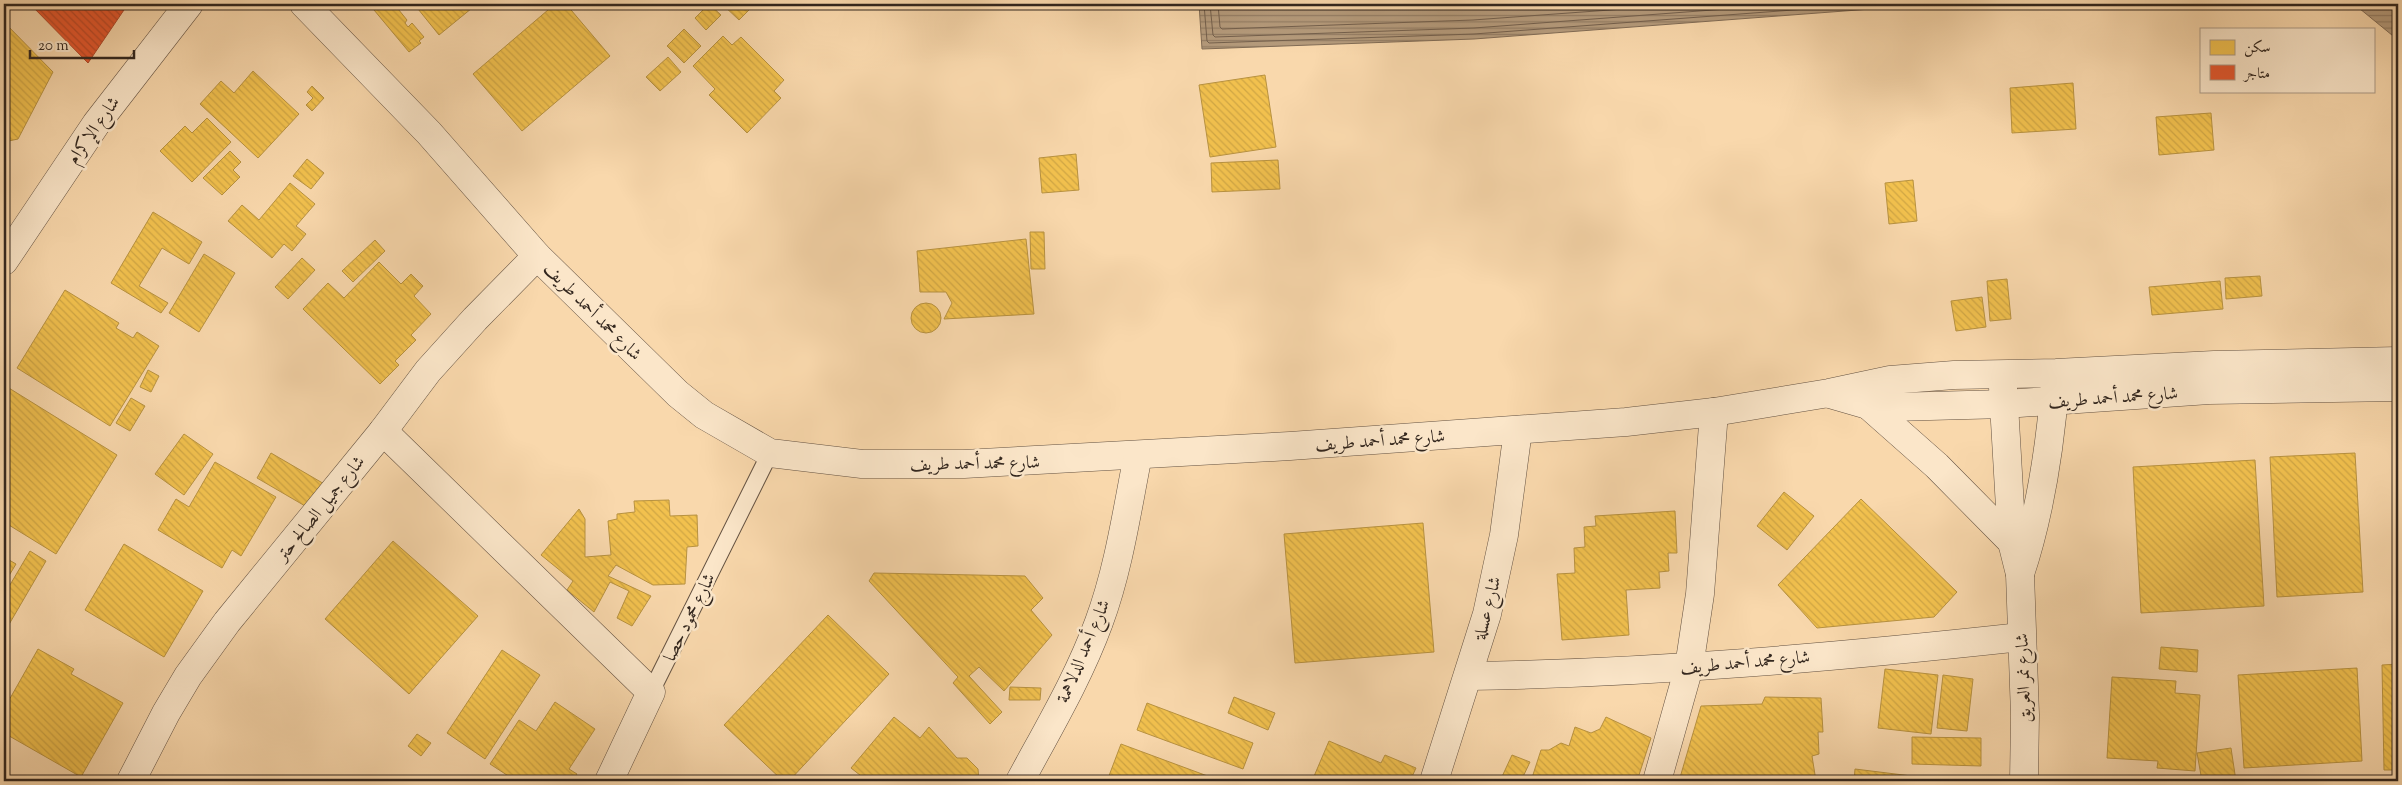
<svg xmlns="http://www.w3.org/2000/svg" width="2402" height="785" viewBox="0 0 2402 785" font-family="'Sorts Mill Goudy',Amiri,serif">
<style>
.water{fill:url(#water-rules);stroke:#816c56}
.homes{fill:url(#homes-back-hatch);stroke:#b89240}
.shops{fill:url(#shops-back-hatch);stroke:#af4829}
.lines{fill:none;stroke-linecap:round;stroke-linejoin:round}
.shore{stroke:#74604d;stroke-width:1}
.service-casing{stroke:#645242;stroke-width:18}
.minor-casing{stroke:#645242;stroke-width:29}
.service{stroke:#fbe6c9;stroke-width:16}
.minor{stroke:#fbe6c9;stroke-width:28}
.labels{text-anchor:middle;stroke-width:5;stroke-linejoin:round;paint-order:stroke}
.street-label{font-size:18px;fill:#32261e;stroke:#fbe6c9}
</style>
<defs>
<pattern id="water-rules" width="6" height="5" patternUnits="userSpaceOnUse" patternTransform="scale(1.25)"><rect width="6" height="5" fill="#b59b7c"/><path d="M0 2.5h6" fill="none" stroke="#947e65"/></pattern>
<pattern id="homes-back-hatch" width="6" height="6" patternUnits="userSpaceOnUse" patternTransform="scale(1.25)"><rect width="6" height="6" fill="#f2c14e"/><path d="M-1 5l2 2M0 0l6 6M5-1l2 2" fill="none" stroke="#d0a644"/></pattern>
<pattern id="shops-back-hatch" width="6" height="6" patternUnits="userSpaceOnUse" patternTransform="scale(1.25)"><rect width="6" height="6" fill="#e4572e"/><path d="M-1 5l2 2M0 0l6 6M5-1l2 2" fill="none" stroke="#b94827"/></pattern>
</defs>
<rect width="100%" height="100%" fill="#f9d8ac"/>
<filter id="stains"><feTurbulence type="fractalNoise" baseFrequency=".004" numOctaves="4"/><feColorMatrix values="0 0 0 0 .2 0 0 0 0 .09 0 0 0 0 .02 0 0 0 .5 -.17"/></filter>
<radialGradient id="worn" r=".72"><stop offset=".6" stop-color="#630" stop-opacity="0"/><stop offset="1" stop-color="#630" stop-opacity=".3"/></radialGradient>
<g class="water">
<path d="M1199,4H1937L1474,39L1202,49Z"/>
<path d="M2354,4H2398V40Z"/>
</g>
<g class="homes">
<path d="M369,4H394L407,20L405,23L408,27L412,23L424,37L419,41L421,43L409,52Z"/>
<path d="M414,4H477L439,35Z"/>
<path d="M555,4H566L610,56L522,131L473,74Z"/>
<path d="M709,4L721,15L706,30L695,18Z"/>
<path d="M722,4H755L739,20Z"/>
<path d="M4,22L53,72L18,139L4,142Z"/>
<path d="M684,29L701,46L684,63L667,46Z"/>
<path d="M723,36L732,45L741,37L784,80L774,91L781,98L747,133L709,95L715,89L693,66Z"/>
<path d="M668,57L681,72L660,91L646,77Z"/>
<path d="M253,71L299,114L258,158L200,104L221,81L234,93Z"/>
<path d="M1265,75L1276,147L1210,157L1199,85Z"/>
<path d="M2073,83L2076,129L2012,133L2010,88Z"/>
<path d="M312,86L324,98L312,111L306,105L313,98L307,92Z"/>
<path d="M2211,113L2214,150L2159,155L2156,117Z"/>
<path d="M207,118L231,142L192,182L160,151L185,126L192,133Z"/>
<path d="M230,151L241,162L233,170L240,177L222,195L203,178Z"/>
<path d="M1076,154L1079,190L1042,193L1039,158Z"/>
<path d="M307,159L324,173L311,189L293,176Z"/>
<path d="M1278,160L1280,189L1212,192L1211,163Z"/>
<path d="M1913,180L1917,221L1889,224L1885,183Z"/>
<path d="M290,183L315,204L296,226L306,234L292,251L284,244L272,258L228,221L242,205L259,220Z"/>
<path d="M153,212L202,242L189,264L162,248L139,286L168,303L161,313L111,283Z"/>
<path d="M1030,232H1044L1045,269H1031Z"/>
<path d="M1026,239L1034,314L944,319L952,303L946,292H920L917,251Z"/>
<path d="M375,240L385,251L353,282L342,271Z"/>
<path d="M204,254L235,273L199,332L169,313Z"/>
<path d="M302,258L315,270L288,299L275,287Z"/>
<path d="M379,262L401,284L411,274L423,286L414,296L431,314L411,335L416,340L395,361L399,365L380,384L303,309L328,283L344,298Z"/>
<path d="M2260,276L2262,296L2226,299L2225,278Z"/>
<path d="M2007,279L2011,319L1990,321L1987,281Z"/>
<path d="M2220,281L2223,309L2152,315L2149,287Z"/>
<path d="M65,290L119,323L116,328L133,338L137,332L159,346L110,426L17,368Z"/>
<path d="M1982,297L1986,327L1956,331L1951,301Z"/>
<circle cx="926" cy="318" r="15"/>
<path d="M148,370L159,376L151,392L140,387Z"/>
<path d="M4,385L117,455L56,554L4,522Z"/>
<path d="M131,398L145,406L130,431L116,423Z"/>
<path d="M184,434L213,454L184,495L155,474Z"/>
<path d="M271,453L326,485L312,510L257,478Z"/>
<path d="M2355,453L2363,592L2277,597L2270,457Z"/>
<path d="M2255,460L2264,606L2141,613L2133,467Z"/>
<path d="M215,462L276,497L241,556L232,550L222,568L158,530L176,499L189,507Z"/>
<path d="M1784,492L1814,516L1787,550L1757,526Z"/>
<path d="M1861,499L1957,592L1934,617L1817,628L1778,585Z"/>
<path d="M669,500L670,516L697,515L698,546L687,547L685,584L653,585L616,565L608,576L651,596L632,626L617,618L629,591L610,582L594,612L567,590L573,581L541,555L579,509L585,519V557L611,555L608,521L617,519V514L635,512L634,501Z"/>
<path d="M1675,511L1677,553H1668L1669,571L1659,572L1660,588L1626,590L1629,635L1562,640L1557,574L1575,573L1574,548L1585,547L1584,527L1596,526L1595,516Z"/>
<path d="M1423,523L1434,652L1295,663L1284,534Z"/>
<path d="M393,541L478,616L409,694L325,619Z"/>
<path d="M124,544L203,591L164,657L85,610Z"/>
<path d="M30,551L46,561L4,633V595Z"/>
<path d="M4,557L16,564L4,584Z"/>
<path d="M874,573L1025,576L1043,598L1031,610L1052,635L1004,691L979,667L969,676L1002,712L990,724L953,683L958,677L869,581Z"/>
<path d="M828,615L889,674L789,781H783L724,725Z"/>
<path d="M2161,647L2198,650L2197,672L2159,669Z"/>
<path d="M38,649L74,669L71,674L123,703L81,777L4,733V709Z"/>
<path d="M502,650L540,675L485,759L447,733Z"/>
<path d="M2398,664V770H2384L2382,665Z"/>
<path d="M2357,668L2362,761L2244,768L2238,675Z"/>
<path d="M1885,669L1938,675L1931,734L1878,728Z"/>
<path d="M1943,675L1973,679L1967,731L1937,728Z"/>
<path d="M2112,677L2176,681L2175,693L2200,695L2195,771L2157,768L2158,761L2107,758Z"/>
<path d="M1010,687L1041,688L1040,700H1009Z"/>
<path d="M1234,697L1275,713L1268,730L1228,713Z"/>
<path d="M1765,697L1821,698L1823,732H1818L1819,754L1812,756L1816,781H1679L1701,706L1762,704Z"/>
<path d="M555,702L595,729L569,769L577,774L572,781H516L490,764L519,720L536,731Z"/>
<path d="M1147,703L1253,743L1243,769L1137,730Z"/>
<path d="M894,717L920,738L929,727L957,758H967L978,769L979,781H862L865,779L851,768Z"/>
<path d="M1606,717L1651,738L1637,781H1531L1541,750H1549L1561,743L1569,746L1575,727L1591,733L1600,729Z"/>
<path d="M417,734L431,743L421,756L408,746Z"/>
<path d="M1912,737L1981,738V766L1912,764Z"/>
<path d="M1329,741L1381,763L1385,755L1416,768L1410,781H1312Z"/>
<path d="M1121,744L1221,781H1107Z"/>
<path d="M2231,748L2236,781H2202L2197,753Z"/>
<path d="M1512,755L1530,762L1521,781H1500Z"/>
<path d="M1855,769L1952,781H1854Z"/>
</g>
<path class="shops" d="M30,4H128L88,63Z"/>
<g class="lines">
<g class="shore">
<path d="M1204,4L1207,41L1209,43L1474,34L1873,4"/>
<path d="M1210,4L1213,35L1215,37L1474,28L1792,4"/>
<path d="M1218,4L1220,27L1222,29L1473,20L1692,4"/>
</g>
<defs>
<path id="service" d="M651,692L770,453"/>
<g id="minor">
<path d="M304,4L429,133L537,256L678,394L704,415L770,453L862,464H964L1290,446L1626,422L1714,412L1829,393L1890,380L1954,375L2056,373L2214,365L2398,361"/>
<path d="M4,261L96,124L189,4"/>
<path d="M2003,387L2012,542L2020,574L2025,715L2024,781"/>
<path d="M1830,394L1868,405L1892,407L2005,404L2209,390L2398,387"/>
<path d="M1868,405L1937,466L2012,542"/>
<path d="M383,431L651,692L609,781"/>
<path d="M2020,574C2040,514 2050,448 2055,384"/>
<path d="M1469,676C1654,673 1837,657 2021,637"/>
<path d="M131,781L166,713L188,676L227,622L383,431L428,371L475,319L537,256"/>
<path d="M1020,781C1048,729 1079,677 1099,622C1119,568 1127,510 1138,455"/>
<path d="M1434,781L1487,614L1504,535L1518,430"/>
<path d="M1657,781L1689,667L1700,594L1714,412"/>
</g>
</defs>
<use href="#service" class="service-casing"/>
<use href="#minor" class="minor-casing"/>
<use href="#service" class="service"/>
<use href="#minor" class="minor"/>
</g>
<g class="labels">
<g class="street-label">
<text transform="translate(93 130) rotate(-55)" y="6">شارع الإكرام</text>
<text transform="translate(593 311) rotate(45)" y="6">شارع محمد أحمد طريف</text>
<text transform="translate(2113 397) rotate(-4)" y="6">شارع محمد أحمد طريف</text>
<text transform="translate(1380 440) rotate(-4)" y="6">شارع محمد أحمد طريف</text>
<text transform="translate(975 463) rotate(-1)" y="6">شارع محمد أحمد طريف</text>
<text transform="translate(320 508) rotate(-51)" y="6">شارع جميل الصالح حتر</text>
<text transform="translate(1487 608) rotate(-76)" y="6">شارع عسلة</text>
<text transform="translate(689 617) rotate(-64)" y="6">شارع محمود حصا</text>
<text transform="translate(1083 651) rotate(-67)" y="6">شارع أحمد الدلاهمة</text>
<text transform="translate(1745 662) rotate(-5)" y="6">شارع محمد أحمد طريف</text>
<text transform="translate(2023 678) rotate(-92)" y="6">شارع نمر العريق</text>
</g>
</g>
<rect width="2402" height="785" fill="none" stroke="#f9d8ac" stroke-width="20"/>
<rect x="5" y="5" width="2392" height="775" fill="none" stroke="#32261e" stroke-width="2.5"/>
<rect x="10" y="10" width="2382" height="765" fill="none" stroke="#32261e"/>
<rect x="2200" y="28" width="175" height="65" fill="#fbe6c9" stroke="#ab9985"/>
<rect x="2210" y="40" width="25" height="15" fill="#f2c14e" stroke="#ab9985"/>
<text x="2244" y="52" font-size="15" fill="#32261e">سكن</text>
<rect x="2210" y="65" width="25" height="15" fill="#e4572e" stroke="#ab9985"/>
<text x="2244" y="78" font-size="15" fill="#32261e">متاجر</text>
<path d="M30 50v8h104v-8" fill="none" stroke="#32261e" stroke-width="2.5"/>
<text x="38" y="50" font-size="15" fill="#32261e" stroke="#fbe6c9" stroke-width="4" paint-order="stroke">20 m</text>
<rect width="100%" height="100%" filter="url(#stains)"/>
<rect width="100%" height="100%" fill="url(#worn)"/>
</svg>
